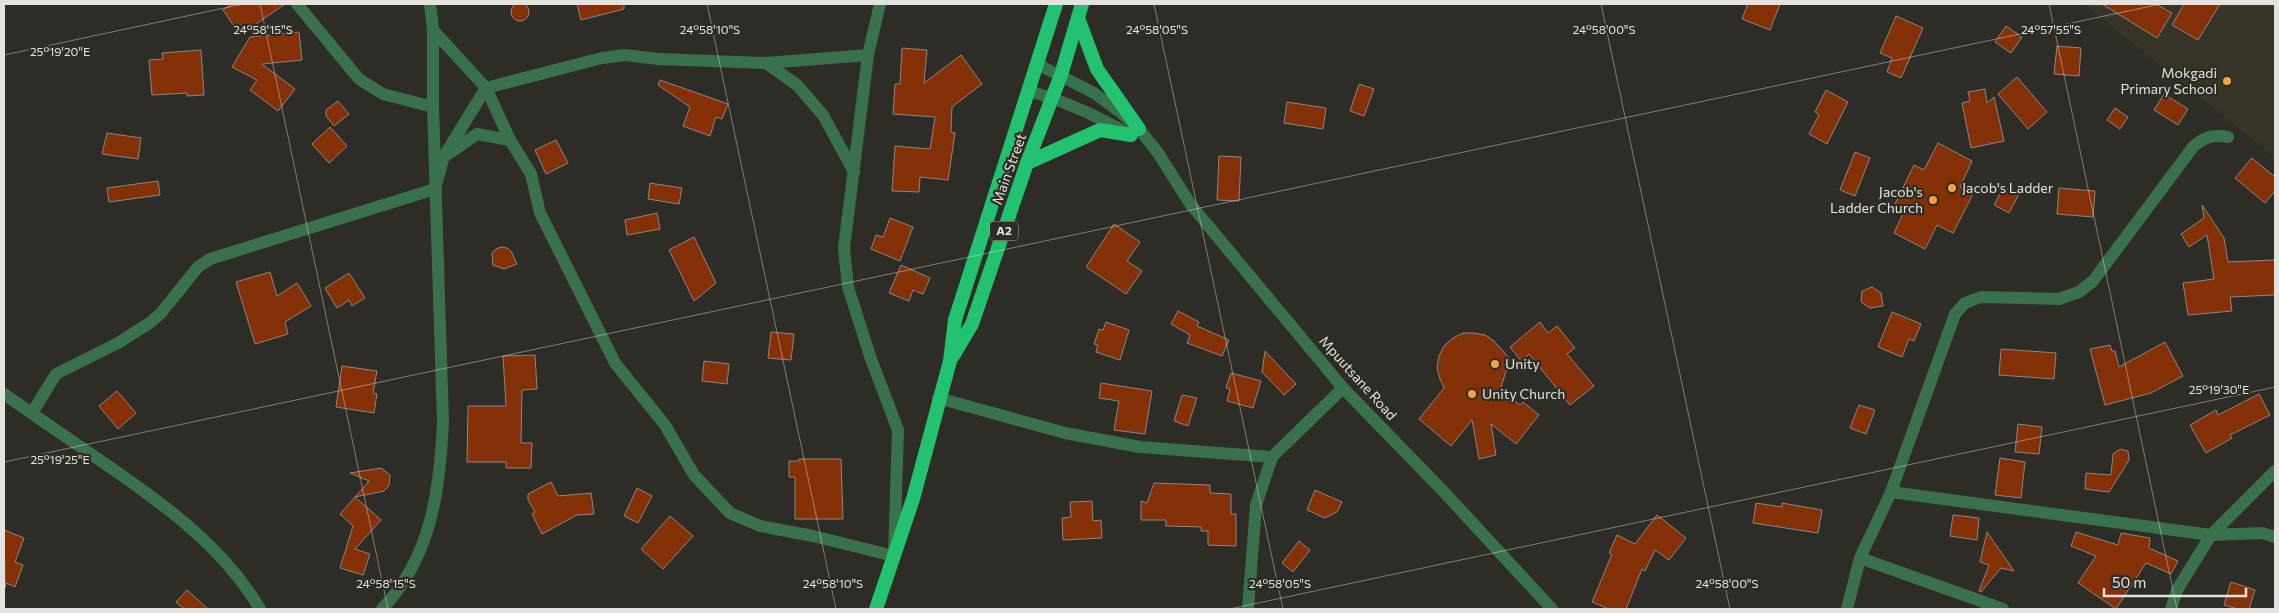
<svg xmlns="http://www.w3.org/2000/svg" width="2279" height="613" viewBox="0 0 2279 613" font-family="Commissioner,sans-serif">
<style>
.built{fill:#383428}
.building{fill:#853108;stroke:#8e8683}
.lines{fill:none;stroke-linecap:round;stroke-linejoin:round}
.minor{stroke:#39714d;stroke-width:12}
.trunk{stroke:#22c270;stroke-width:14}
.ticks{fill:none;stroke:#e3e2de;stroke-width:1;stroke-opacity:0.45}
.poi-dot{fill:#f3a442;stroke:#2e2c26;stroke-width:2}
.labels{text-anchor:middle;stroke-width:4.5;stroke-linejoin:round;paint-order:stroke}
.shield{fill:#2e2c26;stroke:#adaba7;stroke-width:1}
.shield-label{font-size:12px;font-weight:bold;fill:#e3e2de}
.poi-label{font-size:14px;fill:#e3e2de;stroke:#2e2c26;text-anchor:start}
.street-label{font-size:14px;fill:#e3e2de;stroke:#2e2c26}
.ticks-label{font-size:12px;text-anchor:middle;fill:#e3e2de;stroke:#2e2c26;stroke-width:4.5;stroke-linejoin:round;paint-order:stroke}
</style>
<rect width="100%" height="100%" fill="#2e2c26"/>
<path class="built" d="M2084,4H2275V157Z"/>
<g class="building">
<circle cx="520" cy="12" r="9"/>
<path d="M232,4H285L240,35L223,10Z"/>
<path d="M577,4H624V9L581,20Z"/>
<path d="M1748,4H1780L1770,30L1742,19Z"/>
<path d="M2102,4H2156L2172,13L2157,38Z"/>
<path d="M2184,4H2220L2198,40L2172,25Z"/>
<path d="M1896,16L1923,28L1901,78L1887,72L1892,58L1880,53Z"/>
<path d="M2006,26L2022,37L2011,53L1995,42Z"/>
<path d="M299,32L302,60L262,64L295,89L278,111L250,90L257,80L232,67L250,37Z"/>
<path d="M2057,46L2081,48L2079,76L2054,74Z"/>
<path d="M902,48L927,50L924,83L961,55L982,84L952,107L951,132L955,133L948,180L920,177L919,192L892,191L895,146L930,149L935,117L893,114L895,84H900Z"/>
<path d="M201,50L204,95L187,96V93L152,95L149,60L163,59L162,53Z"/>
<path d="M2017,77L2047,112L2028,129L1998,94Z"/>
<path d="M660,80L728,104L722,119L716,117L710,136L683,126L690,107L658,85Z"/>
<path d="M1359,84L1374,89L1364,116L1350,111Z"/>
<path d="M1985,89L1987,103L1994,97L2004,141L1971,148L1962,103L1970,101L1968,92Z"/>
<path d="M1826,90L1848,102L1827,144L1809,134L1819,115L1815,112Z"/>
<path d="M2164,94L2188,109L2178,125L2154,110Z"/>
<path d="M338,101L349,114L334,126L326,116V110Z"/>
<path d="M1287,102L1326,108L1323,129L1284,123Z"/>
<path d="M2115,108L2128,117L2120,129L2107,120Z"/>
<path d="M330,127L347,146L329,163L312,144Z"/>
<path d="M107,133L141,138L138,159L102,154Z"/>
<path d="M556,140L568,163L546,174L535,150Z"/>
<path d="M1938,143L1972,161L1960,187L1973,194L1953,233L1937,225L1925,249L1894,233L1904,212L1894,206L1914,165L1924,170Z"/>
<path d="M1855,152L1870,158L1855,196L1840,190Z"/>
<path d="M1219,156L1241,157L1239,201L1217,200Z"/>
<path d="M2252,158L2275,177V191L2265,203L2235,178Z"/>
<path d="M158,181L160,195L109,202L107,188Z"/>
<path d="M650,183L682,188L679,204L648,199Z"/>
<path d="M2004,187L2019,194L2009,213L1994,205Z"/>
<path d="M2059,188L2095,191L2093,217L2057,214Z"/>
<path d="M2202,205L2224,238L2228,262L2275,260V295L2230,297L2232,311L2188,315L2183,283L2214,279L2207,235L2189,247L2181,234L2204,218Z"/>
<path d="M657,213L660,229L627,235L625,220Z"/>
<path d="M890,218L913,227L900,261L871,249L876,235L883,237Z"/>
<path d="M1114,224L1140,242L1127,261L1142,271L1126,294L1086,267Z"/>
<path d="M694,237L716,283L694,301L669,250Z"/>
<path d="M501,247L507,248L511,251L517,264L504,269L493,265L492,253L496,249Z"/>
<path d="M901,265L930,278L923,294L913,290L909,301L889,293Z"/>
<path d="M270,272L277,296L297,283L311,306L285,322L288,334L255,344L236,282Z"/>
<path d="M349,273L365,298L352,306L349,300L337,308L325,288Z"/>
<path d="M1872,287L1881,293L1883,306L1870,308L1861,302L1862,291Z"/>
<path d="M1178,311L1199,322L1197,326L1229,340L1222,356L1187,343L1190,335L1171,324Z"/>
<path d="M1892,312L1921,324L1914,341L1909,339L1902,357L1878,347Z"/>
<path d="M1106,322L1129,330L1120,360L1096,352L1098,345L1094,344L1099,329L1103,330Z"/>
<path d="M1540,322L1548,333L1557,326L1575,348L1567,354L1594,386L1570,405L1529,354L1521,361L1510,347Z"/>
<path d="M771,332L794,334L791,360L768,358Z"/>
<path d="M1463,333H1474L1485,335L1494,341L1510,359L1500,390L1520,405L1523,402L1539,415L1516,444L1491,424L1496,455L1479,459L1472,420L1451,446L1419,419L1444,388L1440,379L1437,368L1439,356L1444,346L1453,338Z"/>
<path d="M2165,342L2183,376L2151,393L2105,405L2090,349L2110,345L2112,351H2115L2119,367Z"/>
<path d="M2001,349L2056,353L2054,379L1999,375Z"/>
<path d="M1265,351L1296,384L1284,395L1262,372Z"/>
<path d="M535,355L537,389L522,390L521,443H532L531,468H506V462H467L468,406H506L503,356Z"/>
<path d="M704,361L729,364L727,384L702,381Z"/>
<path d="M342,366L377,371L373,393L377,394L374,413L336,407Z"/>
<path d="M1231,373L1261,381L1253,408L1227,401L1230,389L1226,388Z"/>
<path d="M1101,383L1152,391L1145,434L1114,430L1119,401L1099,398Z"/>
<path d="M117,391L136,413L118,429L99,406Z"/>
<path d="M2259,394L2270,415L2230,435L2232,438L2206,453L2190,425L2216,410L2218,415Z"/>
<path d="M1182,395L1197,398L1188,426L1174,421Z"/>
<path d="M1859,405L1875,410L1866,434L1850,428Z"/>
<path d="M2018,424L2042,427L2039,454L2015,452Z"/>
<path d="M2120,449L2128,451L2129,460L2109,492L2085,489L2086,473L2111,475L2113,454Z"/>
<path d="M2000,458L2025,462L2021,498L1995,495Z"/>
<path d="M799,459H841L843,519H795V477H789V461H799Z"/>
<path d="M381,468L390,475L389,486L384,491L355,497L369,481L350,473Z"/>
<path d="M551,482L558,496L591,493L594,514L577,515L542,534L532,514L535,512L528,500V494Z"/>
<path d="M1154,483L1210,485V493L1231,494V514H1236V546L1208,545V531H1201V527L1166,526V520H1141V501L1147,503Z"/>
<path d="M637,488L652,496L638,523L624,516Z"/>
<path d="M1315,490L1342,502L1337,512L1325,518L1307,510Z"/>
<path d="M355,497L381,520L355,549L370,554L363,575L340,568L353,526L340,514Z"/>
<path d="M1092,501L1093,521L1101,520L1102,538L1063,540L1062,518L1071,517L1070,502Z"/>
<path d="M1756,503L1782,507V503L1822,510L1818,533L1753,523Z"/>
<path d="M1657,515L1686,538L1669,560L1655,550L1645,571L1642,569L1626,609H1609L1592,602L1612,554L1609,553L1617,535L1635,544Z"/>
<path d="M1953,515L1979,518L1977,540L1950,536Z"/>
<path d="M670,516L693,536L663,569L641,549Z"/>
<path d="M4,530L24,538L15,562L23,565L15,587L6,583L5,588Z"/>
<path d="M1987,532L2014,571L2001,568L1981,592L1979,591L1989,565L1980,562Z"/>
<path d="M2076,532L2118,545L2121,533L2150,538L2149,548L2178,561L2171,574L2146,563L2116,609L2078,583L2096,556L2071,546Z"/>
<path d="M1299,541L1310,550L1293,572L1282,563Z"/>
<path d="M2231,582L2255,590L2249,609H2238L2224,605Z"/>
<path d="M187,590L208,609H184L176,602Z"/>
</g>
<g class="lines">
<g class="minor">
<path d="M297,4L359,79L383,94L433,107"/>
<path d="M433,30L486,88L510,140L531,174L540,213L615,363L665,425L694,475L730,513L760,526L813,536L894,556L898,430L871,359L848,287L844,248L868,55L880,4"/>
<path d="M766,63L797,85L823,115L854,172"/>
<path d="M1037,64L1094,93L1120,112L1139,129L1158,153L1191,205L1343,388L1444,492L1552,609"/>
<path d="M1028,91C1064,100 1095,115 1127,133"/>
<path d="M448,154L477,134L510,140"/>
<path d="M4,394C37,417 70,440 104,463C162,503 223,546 260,609"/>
<path d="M938,398L1065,433L1140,447L1272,457"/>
<path d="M32,413L56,374L118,343L151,322L161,313L198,267L210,259L435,189L444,156L486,88L602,58L625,55L658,59L766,63L868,55"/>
<path d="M1891,492L2211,535L2262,533L2275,537"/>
<path d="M1860,558L2003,609"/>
<path d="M382,609C431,558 440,490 443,422L433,107V30L430,4"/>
<path d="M1248,609L1256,505L1272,457L1343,388"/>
<path d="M1847,609L1860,558L1891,492L1955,314L1965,303L1981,297L2059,299L2079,292L2093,281L2193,147C2204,137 2213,134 2228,137"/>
<path d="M2171,609L2177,590L2211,535L2275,471"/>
</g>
<g class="trunk">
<path d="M1078,18L1097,69L1139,129"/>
<path d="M1027,163L1100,130L1131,135"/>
<path d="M953,356L972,324L1027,163L1061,75L1082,4"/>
<path d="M876,609L913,499L950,361L955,320L1056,4"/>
</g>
</g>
<path class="ticks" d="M260,4L388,609M707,4L836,609M1154,4L1283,609M1601,4L1730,609M2049,4L2177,609M4,55L243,4M4,462L2161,4M1230,609L2275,387"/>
<g class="poi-dot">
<circle cx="2227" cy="81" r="5"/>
<circle cx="1952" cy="188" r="5"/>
<circle cx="1933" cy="200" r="5"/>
<circle cx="1495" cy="364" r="5"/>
<circle cx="1472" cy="394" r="5"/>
</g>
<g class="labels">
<rect class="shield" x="990" y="221.5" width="28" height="19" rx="4"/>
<g class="shield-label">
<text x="1004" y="235">A2</text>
</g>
<g class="poi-label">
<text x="2217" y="78" text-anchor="end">Mokgadi<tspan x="2217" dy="16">Primary School</tspan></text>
<text x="1962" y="193">Jacob's Ladder</text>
<text x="1923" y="197" text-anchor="end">Jacob's<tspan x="1923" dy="16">Ladder Church</tspan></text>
<text x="1505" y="369">Unity</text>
<text x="1482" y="399">Unity Church</text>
</g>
<g class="street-label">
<text transform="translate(1009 169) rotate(-70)" y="5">Main Street</text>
<text transform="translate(1358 378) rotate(48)" y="5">Mpuutsane Road</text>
</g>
</g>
<g class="ticks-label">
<text x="263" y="34">24°58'15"S</text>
<text x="710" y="34">24°58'10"S</text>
<text x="1157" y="34">24°58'05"S</text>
<text x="1604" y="34">24°58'00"S</text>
<text x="2051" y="34">24°57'55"S</text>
<text x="60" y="56">25°19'20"E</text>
<text x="2219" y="394">25°19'30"E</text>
<text x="60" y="464">25°19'25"E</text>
<text x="386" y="588">24°58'15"S</text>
<text x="833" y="588">24°58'10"S</text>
<text x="1280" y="588">24°58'05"S</text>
<text x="1727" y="588">24°58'00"S</text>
</g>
<rect width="2279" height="613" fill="none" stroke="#e3e2de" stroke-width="10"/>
<path d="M2104 588v8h142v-8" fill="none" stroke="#e3e2de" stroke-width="2.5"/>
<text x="2112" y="588" font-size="15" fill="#e3e2de" stroke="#2e2c26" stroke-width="4" paint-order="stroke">50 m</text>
</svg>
